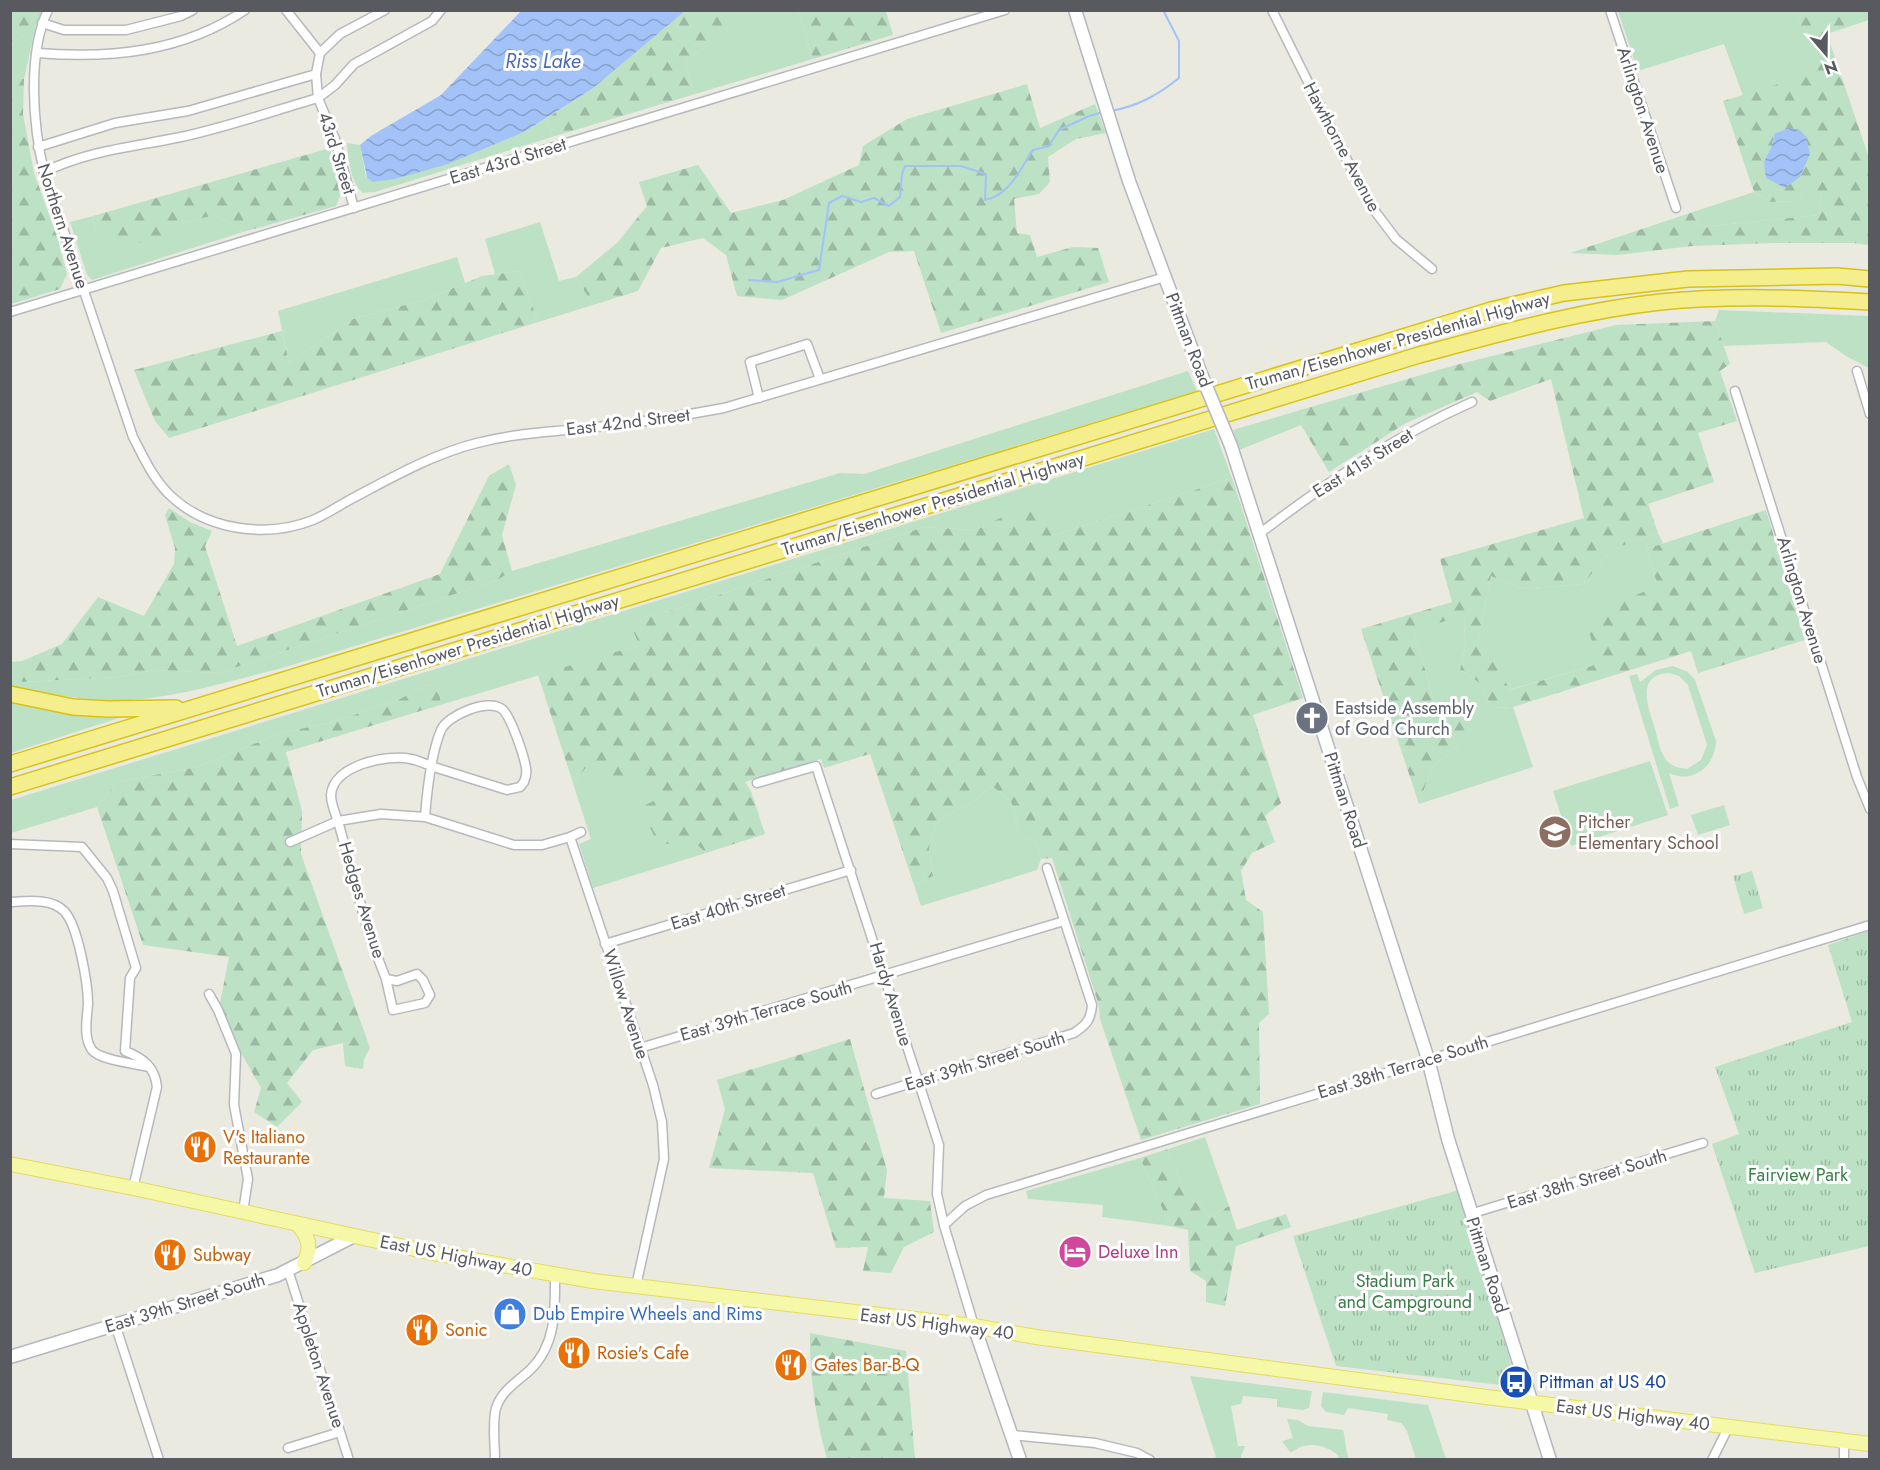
<svg xmlns="http://www.w3.org/2000/svg" width="1880" height="1470" viewBox="0 0 1880 1470" font-family="Jost,sans-serif">
<style>
.green{fill:#bde1c4;fill-rule:evenodd}
.forest{fill:url(#forest-firs);fill-rule:evenodd}
.park{fill:url(#park-tufts)}
.water{fill:url(#water-waves)}
.lines{fill:none;stroke-linecap:round;stroke-linejoin:round}
.stream{stroke:#a2c2f8;stroke-width:2}
.street-casing{stroke:#b7b8be;stroke-width:11}
.secondary-casing{stroke:#b5b7be;stroke-width:15}
.primary-casing{stroke:#e5da5e;stroke-width:16}
.highway-casing{stroke:#d9c211;stroke-width:18}
.street{stroke:#fff;stroke-width:8}
.secondary{stroke:#fff;stroke-width:12}
.primary{stroke:#f5f8a7;stroke-width:14}
.highway{stroke:#f4ee8d;stroke-width:15}
.secondary-bridge-casing{stroke:#b5b7be;stroke-width:15;stroke-linecap:butt}
.secondary-bridge{stroke:#fff;stroke-width:12}
.labels{text-anchor:middle;stroke-width:6;stroke-linejoin:round;paint-order:stroke}
.street-label{font-size:18px;fill:#585a60;stroke:#fff}
.worship-label{font-size:18px;fill:#5b616d;stroke:#fff;text-anchor:start}
.education-label{font-size:18px;fill:#785e54;stroke:#fff;text-anchor:start}
.food-label{font-size:18px;fill:#c56008;stroke:#fff;text-anchor:start}
.park-label{font-size:18px;fill:#3a7e4a;stroke:#fff}
.hotel-label{font-size:18px;fill:#b23c85;stroke:#fff;text-anchor:start}
.shop-label{font-size:18px;fill:#366cbe;stroke:#fff;text-anchor:start}
.transit-label{font-size:18px;fill:#164399;stroke:#fff;text-anchor:start}
.water-label{font-size:20px;font-style:italic;fill:#4869b8;stroke:#fff}
</style>
<defs>
<pattern id="forest-firs" width="22" height="20" patternUnits="userSpaceOnUse" patternTransform="scale(1.5)"><rect width="22" height="20" fill="#bde1c4"/><path d="M5 1l3.5 6h-7zM16 11l3.5 6h-7z" fill="#9cb9a3"/></pattern>
<pattern id="park-tufts" width="24" height="20" patternUnits="userSpaceOnUse" patternTransform="scale(1.5)"><rect width="24" height="20" fill="#bde1c4"/><path d="M3 7l-1-3M5 7V3M7 7l1-3M15 17l-1-3M17 17v-4M19 17l1-3" fill="none" stroke="#9cb9a3"/></pattern>
<pattern id="water-waves" width="16" height="10" patternUnits="userSpaceOnUse" patternTransform="scale(1.5)"><rect width="16" height="10" fill="#a2c2f8"/><path d="M0 5q4-4 8 0t8 0" fill="none" stroke="#87a1cc"/></pattern>
</defs>
<rect width="100%" height="100%" fill="#eaeae0"/>
<g class="green">
<path d="M749,10L798,11L813,59L695,94L684,62L710,44Z"/>
<path d="M37,11H42L36,25L24,79L11,75V46L23,35Z"/>
<path d="M1618,11H1796L1818,72L1743,96L1724,44L1638,71Z"/>
<path d="M547,118L552,137L375,192L363,193C351,184 348,158 347,143L360,145L366,177L448,164L524,132Z"/>
<path d="M1754,192L1769,202L1793,201L1821,192L1819,215L1701,227L1693,212Z"/>
<path d="M216,215L243,232L92,280L87,275L70,222L93,216L96,235L168,240L185,222Z"/>
<path d="M540,222L559,281L576,277L593,305L538,322L520,271L495,274L485,239Z"/>
<path d="M457,257L465,283L424,300L353,319L289,363L278,311Z"/>
<path d="M1719,310L1869,316V368L1846,356L1826,342L1724,346L1715,321Z"/>
<path d="M1188,371L1197,391L279,669C234,680 189,694 143,699C98,704 54,695 11,686L10,662L22,661V682L118,677L155,670L219,673L497,580L512,571L840,473L864,474Z"/>
<path d="M1304,409L1301,425L1239,450L1233,430Z"/>
<path d="M1214,429L1232,478L1052,536L1032,503L976,530L924,527L677,609L630,620L639,645L440,705V693L428,684L398,700L333,722L281,733L197,767L117,782L97,807L11,833V800Z"/>
<path d="M1658,533L1663,543L1646,549L1658,586L1598,664L1509,690L1479,634L1491,576L1522,589L1583,584L1613,549Z"/>
<path d="M1464,614L1465,648L1460,670L1480,683L1492,708L1513,707L1533,767L1419,804L1431,769L1459,744L1465,706L1435,704L1414,631Z"/>
<path d="M1673,666L1688,672L1695,680L1716,741C1715,767 1693,784 1669,773L1679,806L1670,809L1629,676L1637,674L1640,682L1656,670ZM1669,673L1679,676L1688,685L1707,745L1701,760L1687,769C1680,768 1674,767 1669,763C1660,755 1658,740 1655,729C1649,709 1634,675 1669,673Z"/>
<path d="M10,700L128,715L11,753Z"/>
<path d="M1650,761L1668,815L1571,846L1553,791Z"/>
<path d="M589,764L619,779L659,777L658,799L693,841L706,853L593,888L579,844L591,839L573,783Z"/>
<path d="M992,786L1011,801L1020,835L1036,843L1041,859L1037,870L921,906L914,885L933,876L929,848L938,820L972,803Z"/>
<path d="M1724,805L1730,825L1698,835L1691,815Z"/>
<path d="M1205,1137L1229,1206L1209,1217L1201,1205L1186,1197L1168,1149Z"/>
<path d="M1140,1158L1170,1226L1102,1217L1103,1205L1028,1199L1026,1191Z"/>
<path d="M1190,1376L1312,1391L1309,1408L1303,1410L1277,1407V1399L1243,1396L1241,1404L1231,1406L1238,1446H1245L1240,1459H1213L1216,1457Z"/>
<path d="M1323,1392L1428,1405L1446,1459H1416L1407,1431L1401,1423L1387,1420L1388,1414L1348,1408L1344,1415L1326,1412L1321,1406Z"/>
<path d="M1287,1419L1298,1420L1308,1426L1343,1430C1346,1441 1345,1449 1349,1459H1337L1339,1456C1329,1447 1313,1441 1298,1448C1295,1450 1293,1452 1290,1452L1282,1441L1293,1438Z"/>
</g>
<g class="forest">
<path d="M11,10L37,11L23,35L11,46Z"/>
<path d="M685,11H749L710,44L684,62L695,94L552,137L547,118L592,89Z"/>
<path d="M798,11H886L893,35L813,59Z"/>
<path d="M1796,11H1869V20L1827,34L1868,155L1869,245L1853,243H1773L1692,246L1618,255L1570,253L1693,212L1701,227L1819,215L1821,193L1793,201L1769,202L1754,192L1723,101L1817,72ZM1774,134L1785,188L1764,162L1772,145Z"/>
<path d="M11,75L24,79L23,114L34,173L57,237L67,274L60,289L11,304Z"/>
<path d="M1027,84L1040,128L1095,104L1106,133L1076,139L1048,157L1050,182L1039,194L1014,199L1017,233L1030,235L1037,257L1073,247L1098,248L1109,282L941,333L914,251L889,252L782,300L737,296L726,255L703,238L661,248L638,291L593,305L576,277L618,242L647,206L639,182L698,165L731,213L783,200L859,165L863,146L907,119Z"/>
<path d="M330,148L340,196L336,206L243,232L216,215L185,222L169,240L122,244L96,235L93,216Z"/>
<path d="M520,271L538,322L169,438L155,421L134,370L282,331L289,363L353,319L424,300L482,276Z"/>
<path d="M1715,321L1730,364L1720,371L1737,421L1698,433L1714,482L1648,504L1658,533L1613,549L1583,584L1522,589L1491,576L1479,634L1510,690L1598,664L1585,616L1658,586L1646,549L1766,510L1805,640L1698,673L1691,651L1513,707L1492,708L1480,683L1460,670L1465,648L1464,615L1414,631L1435,704L1465,706L1472,718L1459,744L1431,769L1419,804L1361,629L1452,602L1440,559L1584,518L1551,379L1490,401L1477,392L1406,423L1329,472L1301,425L1304,409L1452,366L1616,325Z"/>
<path d="M509,464L516,485L502,535L512,571L497,580L219,673L155,670L118,677L22,682V661L62,644L98,597L144,616L174,564L175,548L165,515L169,508L190,522L212,531L205,546L237,646L440,574L489,476Z"/>
<path d="M1232,478L1303,698L1253,715L1281,803L1265,816L1275,842L1252,853L1241,871L1246,900L1263,912L1269,1014L1259,1023L1260,1104L1141,1140L1100,1019L1099,1006L1052,858L1041,859L1036,843L1020,835L1011,801L992,786L972,803L938,820L929,848L933,876L914,885L870,754L824,768L821,759L745,782L751,791L765,834L706,853L693,841L658,845L641,807L658,799V778L619,780L589,764L573,783L538,675L639,645L629,620L677,609L924,527L976,530L1032,502L1052,536Z"/>
<path d="M428,684L440,693V705L286,752L302,811L301,854L370,1048L364,1059L363,1069L345,1066L343,1043L313,1050L287,1083L302,1102L277,1127L254,1112L261,1088L235,1042L220,1003L229,957L143,945L97,807L117,782L197,767L281,733L333,722L398,700Z"/>
<path d="M850,1039L887,1170L884,1198L930,1201L934,1232L904,1247L891,1273L863,1271L868,1247L836,1248L813,1173L709,1168L725,1109L717,1080Z"/>
<path d="M1168,1149L1186,1197L1201,1205L1209,1217L1229,1206L1237,1230L1286,1214L1291,1227L1236,1246L1225,1306L1206,1302V1281L1190,1271L1188,1230L1170,1226L1140,1158Z"/>
<path d="M810,1333L906,1351L915,1459H827C816,1421 809,1373 810,1333Z"/>
</g>
<g class="park">
<path d="M1752,871L1763,908L1744,914L1733,876Z"/>
<path d="M1869,931V1246L1755,1273L1712,1144L1739,1134L1715,1067L1852,1022L1828,945Z"/>
<path d="M1463,1189L1492,1300L1518,1387L1336,1366L1293,1236Z"/>
</g>
<g class="water">
<path d="M521,11H685L592,89L524,132L448,164L395,179L372,182L367,177L360,145L371,136L441,95Z"/>
<path d="M1789,128L1800,130L1806,137L1810,154L1800,177L1785,188L1766,178L1764,162L1772,145L1774,134Z"/>
</g>
<g class="lines">
<g class="stream">
<path d="M1111,111C1138,106 1158,95 1179,78V41L1163,10"/>
<path d="M749,280L777,282L819,270L829,203L842,196L861,202L874,198L889,206L900,197L902,174L905,166H961L986,174L985,200C1009,196 1021,168 1033,150L1049,146L1059,130L1089,116L1103,112"/>
</g>
<defs>
<g id="street">
<path d="M48,10C27,54 33,126 44,172L133,437C144,458 154,481 172,497C209,531 268,538 313,520C327,514 340,505 353,498C393,477 433,454 477,443C511,434 545,432 580,429C628,424 676,417 724,408L1165,277"/>
<path d="M286,10L320,53"/>
<path d="M1272,10L1368,202L1396,239L1432,269"/>
<path d="M1610,10L1676,208"/>
<path d="M42,23L64,30H126L181,16L193,10"/>
<path d="M37,53C110,59 183,52 245,10"/>
<path d="M38,147L115,123L188,111L316,74"/>
<path d="M44,172C90,150 133,147 181,137C227,127 273,111 318,98L335,85L354,64L432,21L441,10"/>
<path d="M354,208L335,139L318,98L316,74L320,53L340,34L385,10"/>
<path d="M10,312L1005,10"/>
<path d="M1857,371L1870,414"/>
<path d="M1735,391L1857,777L1870,809"/>
<path d="M759,398L750,362L807,344L820,379"/>
<path d="M1259,534C1326,483 1395,436 1472,402"/>
<path d="M757,783L816,766L939,1145L937,1194L944,1225L974,1326"/>
<path d="M570,837L653,1085L662,1122L664,1159L636,1286"/>
<path d="M290,842L338,821L381,814L425,817L514,845H542L570,837L581,832"/>
<path d="M10,844L82,847L107,878L113,891L136,968L130,978L125,1051C143,1058 155,1067 157,1087L133,1188"/>
<path d="M10,902C27,901 51,898 64,911C78,925 88,984 88,1004C87,1018 83,1038 92,1050C99,1060 136,1064 149,1067"/>
<path d="M605,944L851,870"/>
<path d="M386,979L397,981L417,974L423,980L430,995L425,1003L393,1010L386,979L369,935L338,821C335,813 331,804 331,795C333,765 387,754 411,759C420,761 428,765 437,768C460,775 484,783 507,790L520,787L524,782C526,777 527,773 526,768C524,756 511,716 502,709C488,698 448,715 441,730C431,754 427,791 425,817"/>
<path d="M209,994L218,1010L236,1054L234,1105L248,1179L243,1212"/>
<path d="M640,1048L1064,921"/>
<path d="M876,1094L1074,1033C1086,1025 1091,1020 1092,1005L1047,868"/>
<path d="M1470,1214L1703,1143"/>
<path d="M944,1225L965,1206L986,1195L1870,925"/>
<path d="M288,1270L349,1460"/>
<path d="M115,1324L159,1460"/>
<path d="M1012,1435L1095,1443L1137,1453L1150,1460"/>
<path d="M288,1448L340,1432"/>
<path d="M495,1460C495,1443 492,1424 496,1408C502,1390 517,1382 530,1370C557,1344 555,1308 555,1274"/>
<path d="M1712,1460L1729,1426"/>
<path d="M1844,1460V1440"/>
</g>
<g id="secondary">
<path d="M1075,10L1129,181L1201,374"/>
<path d="M1231,446L1428,1059L1448,1139L1550,1460"/>
<path d="M974,1326L1020,1460"/>
<path d="M10,1357L278,1275L354,1236"/>
</g>
<g id="primary">
<path d="M10,1164L133,1188L433,1253L593,1281L974,1326L1036,1337L1486,1397L1870,1444"/>
<path d="M297,1224C309,1236 312,1248 304,1263"/>
</g>
<g id="highway">
<path d="M10,694L73,707L108,709L176,708"/>
<path d="M10,764L1491,310L1564,293L1688,279L1837,276L1870,279"/>
<path d="M10,787L1419,355C1498,334 1578,311 1660,302C1730,295 1800,298 1870,302"/>
</g>
</defs>
<use href="#street" class="street-casing"/>
<use href="#secondary" class="secondary-casing"/>
<use href="#primary" class="primary-casing"/>
<use href="#highway" class="highway-casing"/>
<use href="#street" class="street"/>
<use href="#secondary" class="secondary"/>
<use href="#primary" class="primary"/>
<use href="#highway" class="highway"/>
<defs>
<path id="secondary-bridge" d="M1201,374L1231,446"/>
</defs>
<use href="#secondary-bridge" class="secondary-bridge-casing"/>
<use href="#secondary-bridge" class="secondary-bridge"/>
</g>
<defs>
<symbol id="church-disc" viewBox="-11 -11 22 22"><circle r="9.5" fill="#6b7280" stroke="#fff"/><path d="M-1.2-6h2.4v3.5h3.3v2.4h-3.3V6h-2.4V-.1h-3.3v-2.4h3.3Z" fill="#fff"/></symbol>
<symbol id="school-disc" viewBox="-11 -11 22 22"><circle r="9.5" fill="#8d6e63" stroke="#fff"/><path d="M0-5L7-2L0 1L-7-2ZM-4 1L0 2.5L4 1V4Q0 6-4 4Z" fill="#fff"/></symbol>
<symbol id="restaurant-disc" viewBox="-11 -11 22 22"><circle r="9.5" fill="#e8710a" stroke="#fff"/><path d="M-5-6h1v4h1v-4h1v4h1v-4h1v5L-1.5 .5V6h-2V.5L-5-1ZM5-6V6H3V1.5H1.5Q1.5-4 5-6Z" fill="#fff"/></symbol>
<symbol id="hotel-disc" viewBox="-11 -11 22 22"><circle r="9.5" fill="#d1479c" stroke="#fff"/><path d="M-6-4.5h1.5V1H6V5H4.5V3h-9V5H-6ZM-4 0a1.8 1.8 0 1 1 3.6 0ZM.5 0V-2.5h3Q6-2.5 6 0Z" fill="#fff"/></symbol>
<symbol id="shop-disc" viewBox="-11 -11 22 22"><circle r="9.5" fill="#3f7fe0" stroke="#fff"/><path d="M-5-2.5h2.3a2.7 3.5 0 0 1 5.4 0H5L5.5 6h-11ZM-1.5-2.5h3a1.5 2.3 0 0 0-3 0Z" fill="#fff"/></symbol>
<symbol id="bus-disc" viewBox="-11 -11 22 22"><circle r="9.5" fill="#1a4fb4" stroke="#fff"/><path d="M-5-6H5V4H4V6H2V4H-2V6H-4V4H-5ZM-3.5-4V0h7V-4ZM-3.5 1.2v1.5H-2V1.2ZM2 1.2v1.5H3.5V1.2Z" fill="#fff"/></symbol>
</defs>
<g fill-rule="evenodd">
<use href="#church-disc" x="1293" y="699" width="38" height="38"/>
<use href="#school-disc" x="1536" y="813" width="38" height="38"/>
<use href="#restaurant-disc" x="181" y="1128" width="38" height="38"/>
<use href="#hotel-disc" x="1056" y="1233" width="38" height="38"/>
<use href="#restaurant-disc" x="151" y="1236" width="38" height="38"/>
<use href="#shop-disc" x="491" y="1295" width="38" height="38"/>
<use href="#restaurant-disc" x="403" y="1311" width="38" height="38"/>
<use href="#restaurant-disc" x="555" y="1334" width="38" height="38"/>
<use href="#restaurant-disc" x="772" y="1346" width="38" height="38"/>
<use href="#bus-disc" x="1497" y="1363" width="38" height="38"/>
</g>
<g class="labels">
<g class="street-label">
<text transform="translate(1643 110) rotate(72)" y="6">Arlington Avenue</text>
<text transform="translate(1342 147) rotate(62)" y="6">Hawthorne Avenue</text>
<text transform="translate(337 153) rotate(72)" y="6">43rd Street</text>
<text transform="translate(508 161) rotate(-17)" y="6">East 43rd Street</text>
<text transform="translate(63 226) rotate(72)" y="6">Northern Avenue</text>
<text transform="translate(1189 340) rotate(69)" y="6">Pittman Road</text>
<text transform="translate(1398 341) rotate(-16)" y="6">Truman/Eisenhower Presidential Highway</text>
<text transform="translate(628 422) rotate(-7)" y="6">East 42nd Street</text>
<text transform="translate(1363 463) rotate(-32)" y="6">East 41st Street</text>
<text transform="translate(933 504) rotate(-17)" y="6">Truman/Eisenhower Presidential Highway</text>
<text transform="translate(1802 600) rotate(73)" y="6">Arlington Avenue</text>
<text transform="translate(468 646) rotate(-17)" y="6">Truman/Eisenhower Presidential Highway</text>
<text transform="translate(1345 800) rotate(72)" y="6">Pittman Road</text>
<text transform="translate(362 900) rotate(73)" y="6">Hedges Avenue</text>
<text transform="translate(728 907) rotate(-17)" y="6">East 40th Street</text>
<text transform="translate(891 994) rotate(73)" y="6">Hardy Avenue</text>
<text transform="translate(626 1004) rotate(72)" y="6">Willow Avenue</text>
<text transform="translate(766 1011) rotate(-16)" y="6">East 39th Terrace South</text>
<text transform="translate(985 1061) rotate(-17)" y="6">East 39th Street South</text>
<text transform="translate(1403 1067) rotate(-17)" y="6">East 38th Terrace South</text>
<text transform="translate(1587 1179) rotate(-17)" y="6">East 38th Street South</text>
<text transform="translate(456 1256) rotate(11)" y="6">East US Highway 40</text>
<text transform="translate(1487 1265) rotate(72)" y="6">Pittman Road</text>
<text transform="translate(185 1303) rotate(-17)" y="6">East 39th Street South</text>
<text transform="translate(937 1324) rotate(7)" y="6">East US Highway 40</text>
<text transform="translate(319 1365) rotate(72)" y="6">Appleton Avenue</text>
<text transform="translate(1633 1415) rotate(7)" y="6">East US Highway 40</text>
</g>
<g class="worship-label">
<text x="1335" y="714">Eastside Assembly<tspan x="1335" dy="21">of God Church</tspan></text>
</g>
<g class="education-label">
<text x="1578" y="828">Pitcher<tspan x="1578" dy="21">Elementary School</tspan></text>
</g>
<g class="food-label">
<text x="223" y="1143">V's Italiano<tspan x="223" dy="21">Restaurante</tspan></text>
<text x="193" y="1261">Subway</text>
<text x="445" y="1336">Sonic</text>
<text x="597" y="1359">Rosie's Cafe</text>
<text x="814" y="1371">Gates Bar-B-Q</text>
</g>
<g class="park-label">
<text x="1798" y="1181">Fairview Park</text>
<text x="1405" y="1287">Stadium Park<tspan x="1405" dy="21">and Campground</tspan></text>
</g>
<g class="hotel-label">
<text x="1098" y="1258">Deluxe Inn</text>
</g>
<g class="shop-label">
<text x="533" y="1320">Dub Empire Wheels and Rims</text>
</g>
<g class="transit-label">
<text x="1539" y="1388">Pittman at US 40</text>
</g>
<g class="water-label">
<text x="543" y="68">Riss Lake</text>
</g>
</g>
<rect width="1880" height="1470" fill="none" stroke="#585a60" stroke-width="24"/>
<g transform="translate(1826 54) rotate(160)" stroke="#ffffff" stroke-width="4.5" paint-order="stroke">
<path d="M0-4.5L10 22L0 15L-10 22Z" fill="#585a60"/>
<text y="-9" font-size="16" font-weight="bold" text-anchor="middle" fill="#585a60">N</text>
</g>
</svg>
